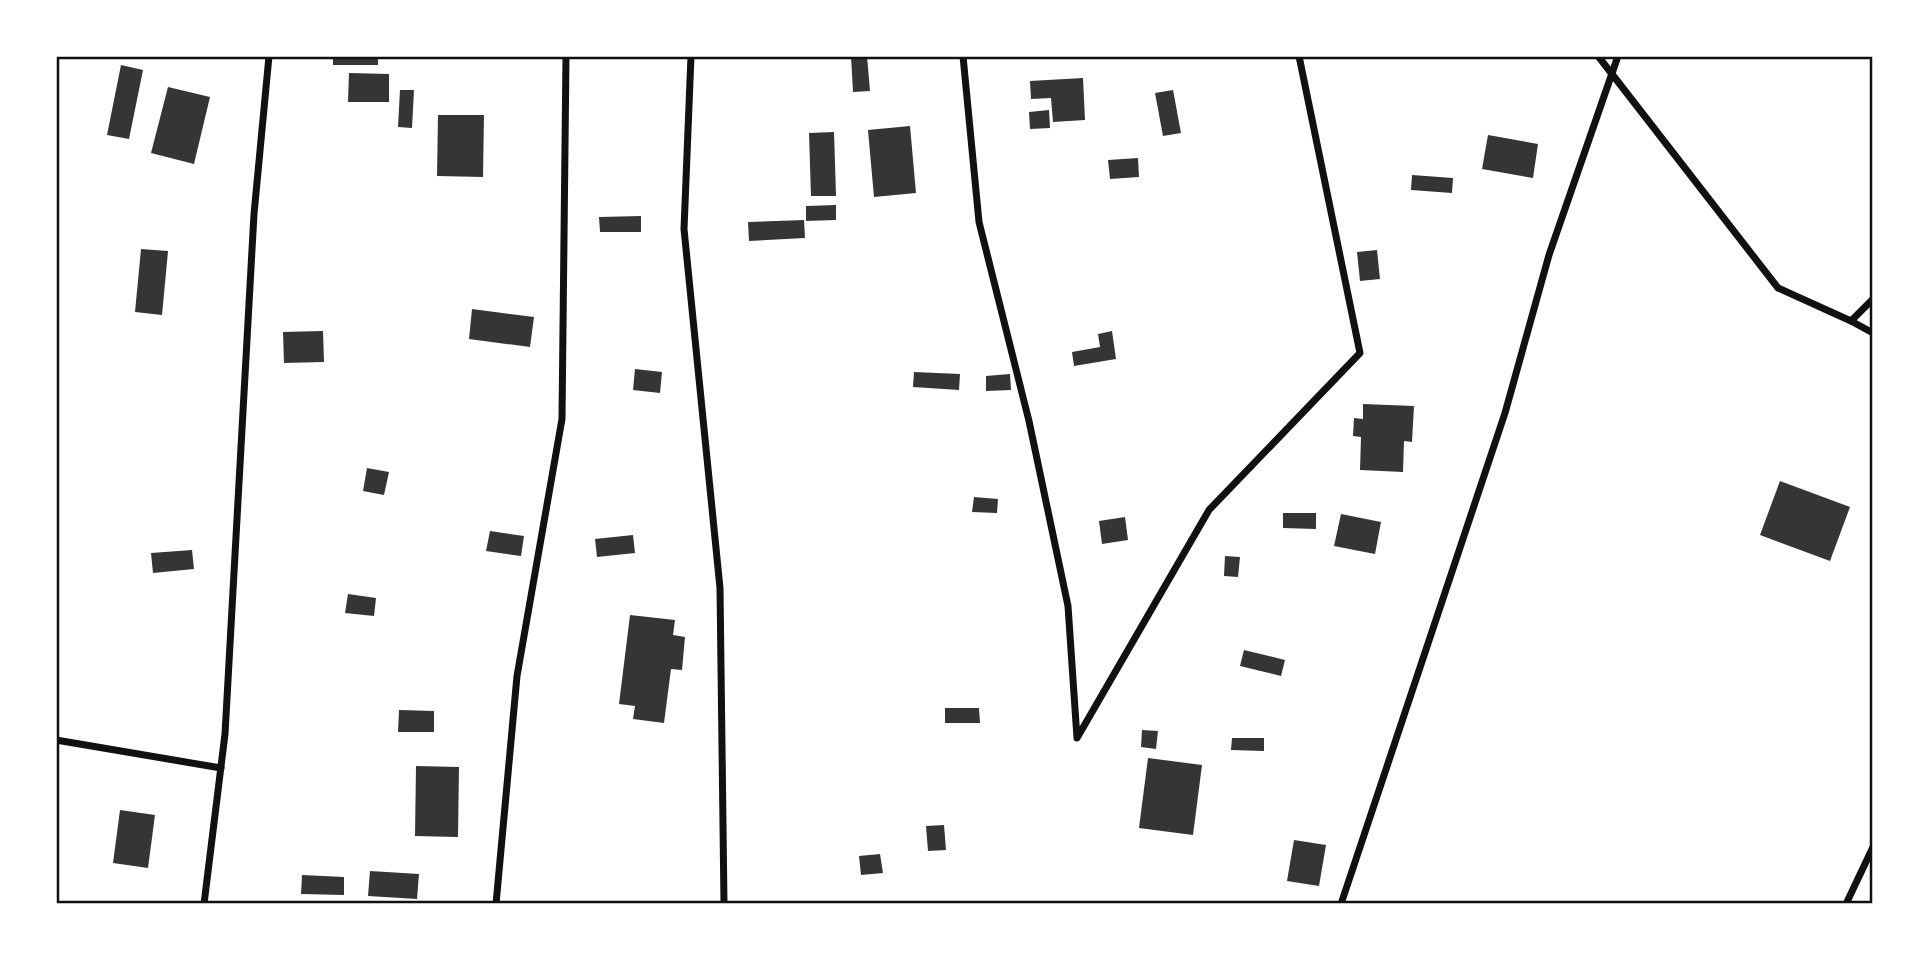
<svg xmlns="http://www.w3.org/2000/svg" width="1929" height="960" viewBox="0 0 1929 960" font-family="'Public Sans',sans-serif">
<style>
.building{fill:#353535}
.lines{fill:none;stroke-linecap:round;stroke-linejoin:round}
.minor{stroke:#111;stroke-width:7}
.neatline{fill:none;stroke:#111;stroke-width:2.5}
</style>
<rect width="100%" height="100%" fill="#fff"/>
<g class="building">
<rect x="333" y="56" width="45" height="9"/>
<path d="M851,56H867L870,91L853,92Z"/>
<path d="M121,65L143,70L129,139L107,135Z"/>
<path d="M349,73L389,74V102H348Z"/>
<path d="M1083,78L1085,120L1053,122L1051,98L1031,99L1030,81Z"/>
<path d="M168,87L210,97L194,164L151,153Z"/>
<path d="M400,90H414L412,128L398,127Z"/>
<path d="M1173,90L1181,133L1163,136L1155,93Z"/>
<path d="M1049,110L1050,128L1030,129L1029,112Z"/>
<path d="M438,115H484L483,177L437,176Z"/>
<path d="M910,126L916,193L874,197L868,130Z"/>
<path d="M834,132L836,196H811L809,133Z"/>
<path d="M1488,135L1538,144L1533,178L1482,169Z"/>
<path d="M1138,158L1139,177L1110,179L1108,160Z"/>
<path d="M1412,175L1453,178L1452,193L1411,190Z"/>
<path d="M836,205V220L806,221V206Z"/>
<path d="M641,216V232H600L599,217Z"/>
<path d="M804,220L805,238L749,241L748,222Z"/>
<path d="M141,249L168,251L162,315L135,312Z"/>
<path d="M1377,250L1380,279L1360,281L1357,252Z"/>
<path d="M472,309L534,317L530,347L469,339Z"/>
<path d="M323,331L324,362L284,363L283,332Z"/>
<path d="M1112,331L1116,359L1074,366L1072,352L1100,347L1098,334Z"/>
<path d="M635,369L662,372L660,393L633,390Z"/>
<path d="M914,372L960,374L959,390L913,387Z"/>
<path d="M1010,374L1011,390L986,391V376Z"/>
<path d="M1363,404L1414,406L1412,442L1404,441L1403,472L1360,470L1361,437L1353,436L1354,418L1363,419Z"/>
<path d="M367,468L389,472L384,495L363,491Z"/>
<path d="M1780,481L1850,507L1830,561L1760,535Z"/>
<path d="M974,497L998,499L997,513L972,512Z"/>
<path d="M1283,513H1316V529L1283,528Z"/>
<path d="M1341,514L1381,522L1375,554L1334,546Z"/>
<path d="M1125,517L1128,540L1102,544L1099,521Z"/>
<path d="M490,531L524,536L521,556L486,551Z"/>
<path d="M633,535L635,553L597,557L595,539Z"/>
<path d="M192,550L194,569L153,573L151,553Z"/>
<path d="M1225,556L1240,557L1238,577L1224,576Z"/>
<path d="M348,594L376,598L374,616L345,613Z"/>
<path d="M630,615L675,620L673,635L685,637L682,670L671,669L664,723L633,719L635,706L619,704Z"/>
<path d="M1244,650L1285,660L1281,676L1240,666Z"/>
<path d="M945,708H979L980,723H945Z"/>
<path d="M399,710L434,711V732H398Z"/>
<path d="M1142,730L1158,731L1156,749L1141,747Z"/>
<path d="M1232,738H1264V751L1231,750Z"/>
<path d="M1148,758L1202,765L1193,835L1139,828Z"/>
<path d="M416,766L459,767L458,837L415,836Z"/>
<path d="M120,810L155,815L148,868L113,863Z"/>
<path d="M944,825L946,850L928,851L926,826Z"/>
<path d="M1294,840L1326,845L1319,886L1287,881Z"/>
<path d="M880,854L883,873L861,875L859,856Z"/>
<path d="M370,871L419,874L417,899L368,896Z"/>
<path d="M302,875L344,877V895L301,894Z"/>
</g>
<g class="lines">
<g class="minor">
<path d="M691,56L684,229L720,588L724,904"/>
<path d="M963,56L979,222L1029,421L1068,606L1077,738L1209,510L1360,353L1299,56"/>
<path d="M1598,56L1778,288L1851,321L1873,299"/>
<path d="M1851,321L1873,333"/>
<path d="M56,740L221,768"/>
<path d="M204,904L225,734L254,214L269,56"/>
<path d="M496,904L517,676L562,419L566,56"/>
<path d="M1341,904L1505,413L1549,255L1618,56"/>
<path d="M1846,904L1873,847"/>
</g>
</g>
<rect width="1929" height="960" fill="none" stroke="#ffffff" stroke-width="116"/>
<rect x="58" y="58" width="1813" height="844" class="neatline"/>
</svg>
